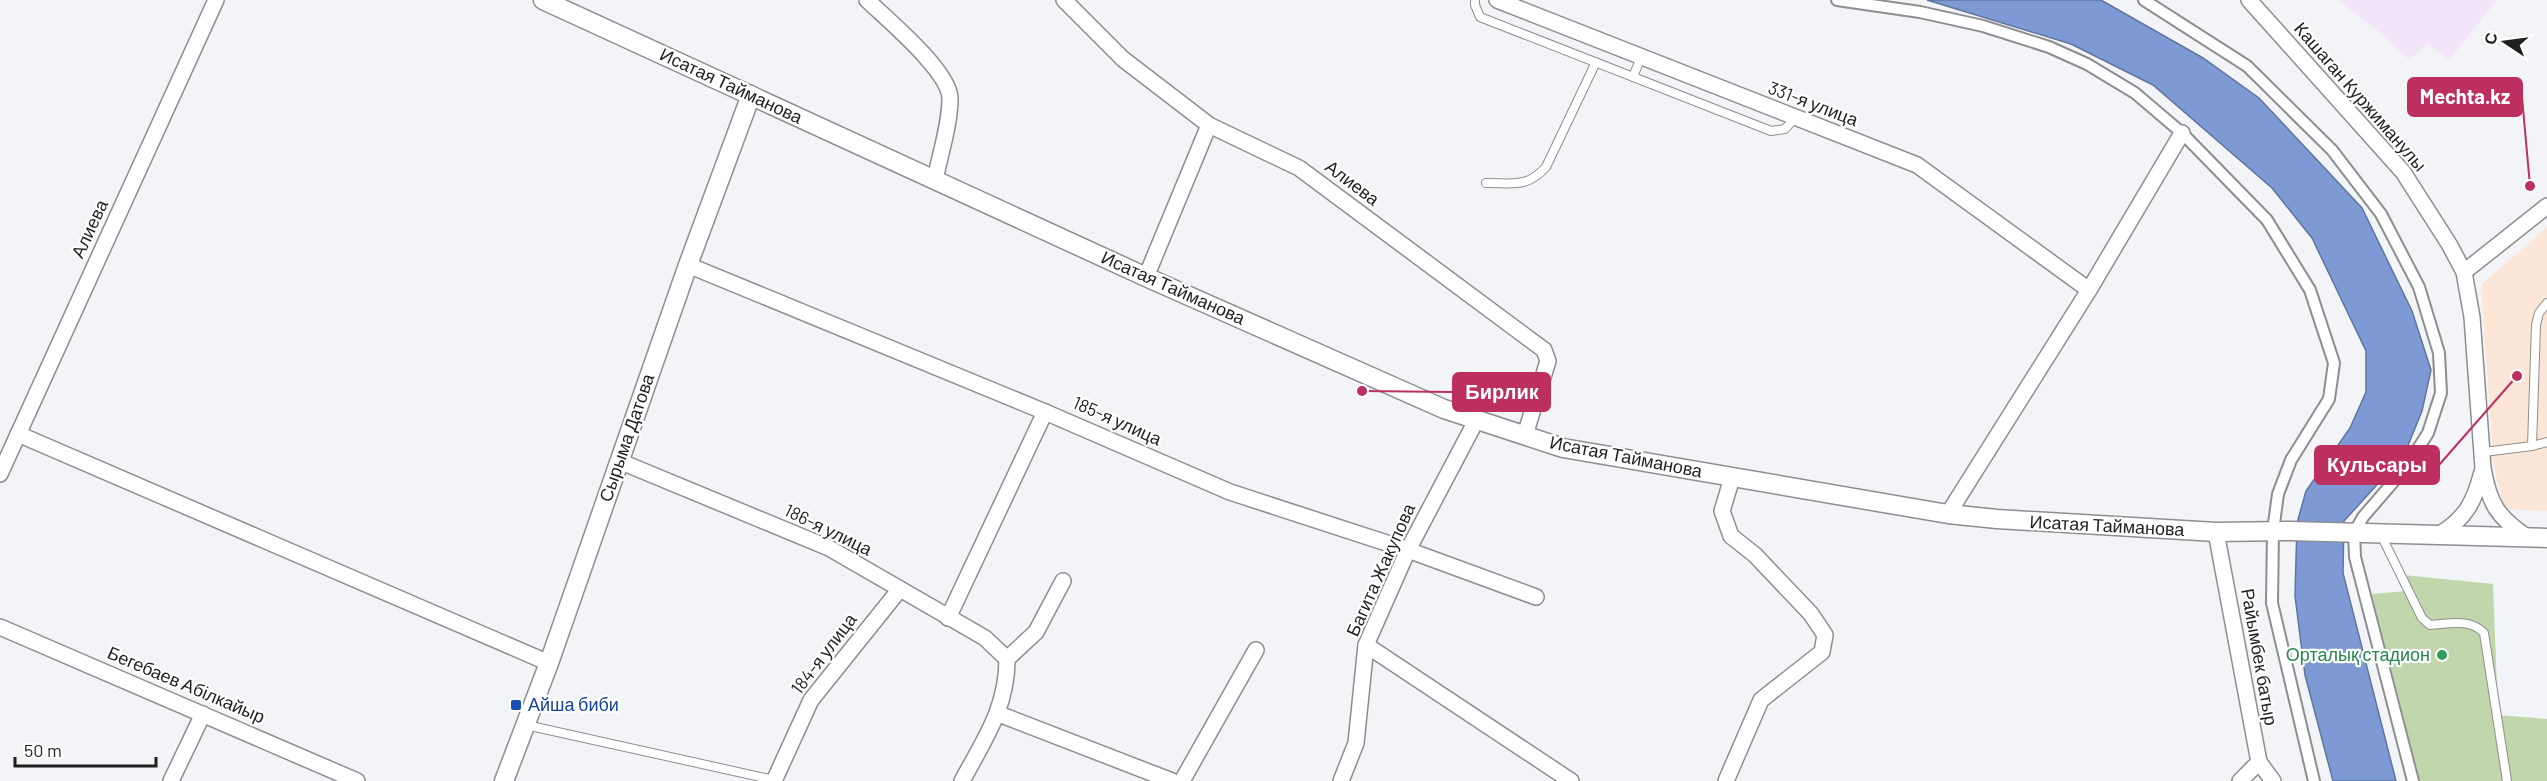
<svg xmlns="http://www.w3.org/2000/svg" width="2547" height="781" viewBox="0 0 2547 781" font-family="Barlow,sans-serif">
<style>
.commercial{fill:#fbe6d7}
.education{fill:#f2e5f9}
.pitch{fill:#c2d6ac}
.water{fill:#7d9ad5;stroke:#60759e;stroke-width:1.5}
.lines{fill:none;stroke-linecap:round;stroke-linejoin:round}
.service-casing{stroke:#8c8e90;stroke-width:10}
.pedestrian-casing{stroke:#8c8e90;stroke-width:14}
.minor-casing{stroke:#8c8e90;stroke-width:18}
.tertiary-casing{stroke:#8c8e90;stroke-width:21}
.service{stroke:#fff;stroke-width:8}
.pedestrian{stroke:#fff;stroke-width:10}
.minor{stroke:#fff;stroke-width:15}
.tertiary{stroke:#fff;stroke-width:18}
.leisure-dot{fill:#2e9e5b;stroke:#fff;stroke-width:2}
.transit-dot{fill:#1a4fb4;stroke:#fff;stroke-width:2}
.labels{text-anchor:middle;stroke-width:4.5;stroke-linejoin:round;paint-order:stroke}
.street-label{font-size:18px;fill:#1e1f1f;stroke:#fff}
.leisure-label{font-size:18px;fill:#27864d;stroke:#fff;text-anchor:end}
.transit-label{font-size:18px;fill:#164399;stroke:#fff;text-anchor:start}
.leader{fill:none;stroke:#bd2f5f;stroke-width:2}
.callout-dot{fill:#bd2f5f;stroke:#fff;stroke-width:2}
.callout{fill:#bd2f5f;stroke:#bd2f5f;stroke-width:2}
.callout-label{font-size:20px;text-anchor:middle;font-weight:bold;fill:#fff}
</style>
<rect width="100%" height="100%" fill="#f3f4f7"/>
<path class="commercial" d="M2547,227V511L2504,509L2494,467L2481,285Z"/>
<path class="education" d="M2338,0H2497L2449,60L2427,43L2410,60L2383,35Z"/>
<path class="pitch" d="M2403,575L2493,584L2498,715L2547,719V781H2420L2372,594L2406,591Z"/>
<path class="water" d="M1927,0H2101L2203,58L2259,98L2362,208L2412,311L2431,370L2422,411L2404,455L2344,521L2343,573L2396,781H2333L2305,675L2295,596L2297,523L2306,491L2350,428L2366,392V351L2312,238L2272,188L2153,85L2071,44Z"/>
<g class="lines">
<defs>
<g id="service">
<path d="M1475,0V5L1480,17L1771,131L1785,129L1795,118"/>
<path d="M1633,77L1641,57"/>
<path d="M1486,183C1513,183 1527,188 1546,167L1596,62"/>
<path d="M2532,446L2547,442"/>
<path d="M2484,452L2532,446L2536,325L2539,313L2547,303"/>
<path d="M2381,535L2422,618L2430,625C2449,624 2470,618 2484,633L2507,781"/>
<path d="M526,725L774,780"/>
</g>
<g id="pedestrian">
<path d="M1837,0L1920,12L1983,26L2049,47L2087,64L2135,93L2182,133L2267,220L2310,290L2334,363L2329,399L2291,460L2278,494L2273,531L2272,603L2314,781"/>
<path d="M2144,0L2247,66L2332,150L2381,214L2419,287L2439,353L2441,393L2428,433L2407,466L2363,517L2354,533L2355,557L2413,781"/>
</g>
<g id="minor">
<path d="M867,0C888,20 949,71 950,98C950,125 940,154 935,180"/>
<path d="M1064,0L1123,59L1209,125L1299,168L1544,350L1548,361L1525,435"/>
<path d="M1497,0L1917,165L2089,290"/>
<path d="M2249,0L2403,172L2449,244L2464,272L2472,317L2483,468C2489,503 2497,517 2527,537"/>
<path d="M688,265L1045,412L1230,492L1408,550L1536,597"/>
<path d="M2464,272L2547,206"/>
<path d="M1146,277L1209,125"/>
<path d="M18,434L549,663"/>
<path d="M619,461L829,548L985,638L1007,659"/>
<path d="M0,474L216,0"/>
<path d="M1948,514L2089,290L2182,133"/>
<path d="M2216,532L2259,762L2240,781"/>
<path d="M2440,534C2466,518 2474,502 2482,472"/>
<path d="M948,618L1045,412"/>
<path d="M0,627L357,781"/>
<path d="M1366,645L1571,781"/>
<path d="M999,714L1172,781"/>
<path d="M2259,762L2273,781"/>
<path d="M171,781L203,714"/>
<path d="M774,781L811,700L900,589"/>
<path d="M962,781C984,740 1007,708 1007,659L1036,632L1063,581"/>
<path d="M1182,781L1256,650"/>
<path d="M1341,781L1356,743L1366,645L1408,550L1477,419"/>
<path d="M1726,781L1761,700L1822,652L1825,635L1811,614L1755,555L1731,536L1722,511L1732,478"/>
</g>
<g id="tertiary">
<path d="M543,0L1146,277L1444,409L1563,448L1948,514L1997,519L2216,532L2290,531L2547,538"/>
<path d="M504,781L549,663L688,265L751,95"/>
</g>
</defs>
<use href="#service" class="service-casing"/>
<use href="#pedestrian" class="pedestrian-casing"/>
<use href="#minor" class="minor-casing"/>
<use href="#tertiary" class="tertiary-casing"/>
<use href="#service" class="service"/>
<use href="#pedestrian" class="pedestrian"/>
<use href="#minor" class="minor"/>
<use href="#tertiary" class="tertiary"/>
</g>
<circle class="leisure-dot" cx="2442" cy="655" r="6"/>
<rect class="transit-dot" x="510" y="699" width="12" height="12" rx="3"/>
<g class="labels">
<g class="street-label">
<text transform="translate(731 86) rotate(25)" y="6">Исатая Тайманова</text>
<text transform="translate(2360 97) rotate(49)" y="6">Кашаган Куржиманулы</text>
<text transform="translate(1813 104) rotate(21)" y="6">331-я улица</text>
<text transform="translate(1352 183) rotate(37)" y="6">Алиева</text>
<text transform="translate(90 229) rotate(-65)" y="6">Алиева</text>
<text transform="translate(1173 288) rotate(24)" y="6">Исатая Тайманова</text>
<text transform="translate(1117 421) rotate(24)" y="6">185-я улица</text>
<text transform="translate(627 438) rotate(-71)" y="6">Сырыма Датова</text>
<text transform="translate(1626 457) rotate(11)" y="6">Исатая Тайманова</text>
<text transform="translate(2107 526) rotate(3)" y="6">Исатая Тайманова</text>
<text transform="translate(828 530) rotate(26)" y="6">186-я улица</text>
<text transform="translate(1381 570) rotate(-66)" y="6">Багита Жакупова</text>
<text transform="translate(824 654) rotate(-53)" y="6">184-я улица</text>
<text transform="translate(2259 657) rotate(80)" y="6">Райымбек батыр</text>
<text transform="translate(186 685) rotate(23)" y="6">Бегебаев Абілкайыр</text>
</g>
<g class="leisure-label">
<text x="2430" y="661">Орталық стадион</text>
</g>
<g class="transit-label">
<text x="528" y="711">Айша биби</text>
</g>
</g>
<path class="leader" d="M2530 186L2522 97M1362 391L1453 392M2517 376L2439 465"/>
<g class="callout-dot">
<circle cx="2530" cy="186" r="6"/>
<circle cx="1362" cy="391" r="6"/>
<circle cx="2517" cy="376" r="6"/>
</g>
<g class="callout">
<rect x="2408" y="78" width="114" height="38" rx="6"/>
<rect x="1453" y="373" width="97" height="38" rx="6"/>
<rect x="2315" y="446" width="124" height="38" rx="6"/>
</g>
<g class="callout-label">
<text x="2465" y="104">Mechta.kz</text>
<text x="1502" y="399">Бирлик</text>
<text x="2377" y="472">Кульсары</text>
</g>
<g transform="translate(2505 42) rotate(283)" stroke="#ffffff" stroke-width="4.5" paint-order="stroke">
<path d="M0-4.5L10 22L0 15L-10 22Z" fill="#1e1f1f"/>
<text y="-9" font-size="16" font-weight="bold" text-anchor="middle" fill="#1e1f1f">С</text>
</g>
<path d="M15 757v9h141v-9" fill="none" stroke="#1e1f1f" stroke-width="3"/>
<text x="24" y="757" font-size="18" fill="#1e1f1f" stroke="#ffffff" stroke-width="4.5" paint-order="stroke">50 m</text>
</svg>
